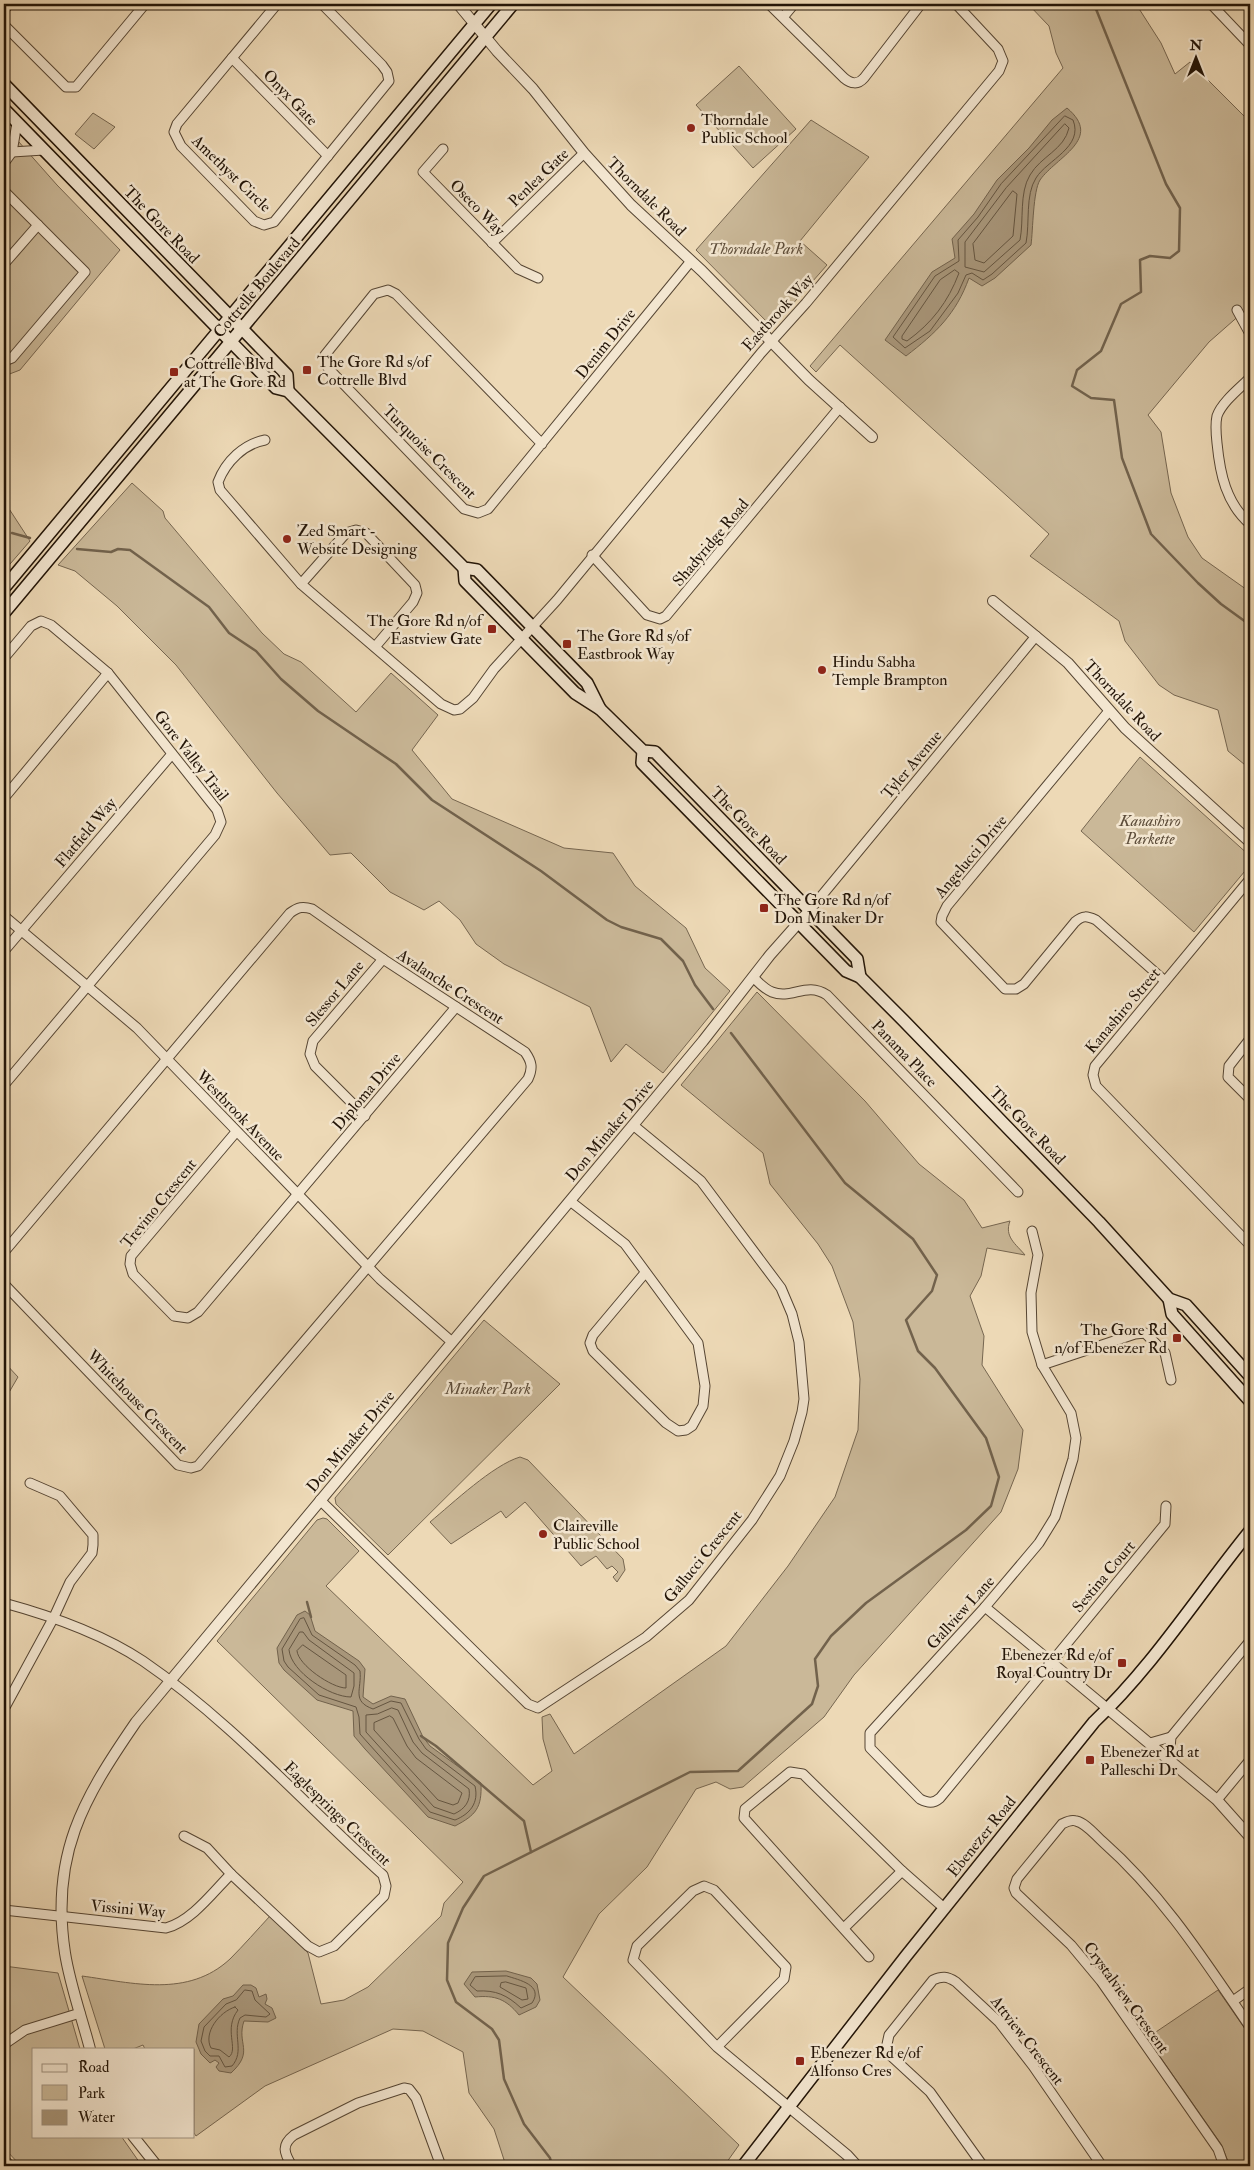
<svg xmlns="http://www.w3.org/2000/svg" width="1254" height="2170" viewBox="0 0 1254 2170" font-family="'IM FELL Double Pica',serif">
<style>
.green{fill:#cab898;stroke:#766650}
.water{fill:#a8967a;stroke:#72624c}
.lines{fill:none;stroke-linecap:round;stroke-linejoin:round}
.shore{stroke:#655540;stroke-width:1}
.stream{stroke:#72624c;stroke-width:2.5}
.minor-casing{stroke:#554533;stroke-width:11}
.tertiary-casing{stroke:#554533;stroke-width:12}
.secondary-casing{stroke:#221407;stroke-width:14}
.minor{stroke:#f3e6d0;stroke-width:9}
.tertiary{stroke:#f3e6d0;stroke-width:10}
.secondary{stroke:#f3e6d0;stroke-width:11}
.poi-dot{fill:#8f2418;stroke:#f3e6d0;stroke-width:2}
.labels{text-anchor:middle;stroke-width:5;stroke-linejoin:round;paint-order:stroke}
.street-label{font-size:16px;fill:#221407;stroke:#f3e6d0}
.poi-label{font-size:16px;fill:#221407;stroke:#f3e6d0;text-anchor:start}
.park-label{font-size:16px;font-style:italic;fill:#5d4d3a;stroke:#f3e6d0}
</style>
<rect width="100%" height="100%" fill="#edd9b6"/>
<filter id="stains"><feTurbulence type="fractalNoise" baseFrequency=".004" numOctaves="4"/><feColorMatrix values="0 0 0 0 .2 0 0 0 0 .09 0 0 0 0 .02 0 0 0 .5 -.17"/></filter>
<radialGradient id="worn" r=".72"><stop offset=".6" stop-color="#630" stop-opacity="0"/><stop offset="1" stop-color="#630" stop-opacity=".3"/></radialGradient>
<g class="green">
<path d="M1028,4H1136L1161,43L1175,74L1190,62L1250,122V306L1209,342L1148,415L1161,432L1171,493L1188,537L1202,558L1250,592V769L1228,751L1218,710L1174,695L1159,685L1125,641L1119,621L1030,556L1049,534L840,345L816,372L810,366L1063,68L1056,53L1049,26Z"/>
<path d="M739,66L796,129L753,168L696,105Z"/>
<path d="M93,113L115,127L94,149L75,134Z"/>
<path d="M811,120L869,157L800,241L827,265L775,324H769L696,250Z"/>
<path d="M11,133L57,185L120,250L20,370L7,375L4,372V141Z"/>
<path d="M132,483L163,511L165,518L262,633L284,654L301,662L356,712L391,673L438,715L412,750L452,799L564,848L613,853L635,886L686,928L705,968L730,991L663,1073L626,1044L611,1062L590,1007L504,964L476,944L460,920L439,901L424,910L390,892L351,853L330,855L277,793L176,665L117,606L75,571L58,565Z"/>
<path d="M4,501L30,541L4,571Z"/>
<path d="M1140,757L1250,856V865L1194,932L1081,831Z"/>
<path d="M757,992L865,1101L919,1164L964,1200L982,1228L1010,1221C1004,1237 1016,1244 1025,1255L987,1248L981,1276L970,1296L984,1336L982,1365L1023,1430L1018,1469L1001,1512L854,1675L824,1717L743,1787L730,1789L716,1782L696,1789L647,1867L599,1914L563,1977L739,2145L724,2166H506L494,2129L469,2093L463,2052L423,2031L393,2029L265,2086L196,2136L194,2133V2049H145L143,2045L133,2049H105L82,1976C133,1983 188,1998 230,1959C244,1945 257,1930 270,1916L308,1953L321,2004L344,2000L368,1987L441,1916L444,1903L463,1882L217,1641L317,1520L323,1518L327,1519L359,1551L326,1586L533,1785L552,1771L543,1739L542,1717L550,1714L574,1754L726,1646L788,1566L835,1497L858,1430L860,1379L853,1322L832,1266L818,1244L770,1184L763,1153L681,1085Z"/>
<path d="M484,1320L560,1384L388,1555L336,1504L335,1498Z"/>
<path d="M4,1362L18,1377L4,1401Z"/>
<path d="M520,1457L528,1460L623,1559L625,1570L617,1582L613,1577L618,1572L612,1566L607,1569L596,1556L581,1566L525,1502L506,1518L501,1511L451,1544L430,1522C453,1503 493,1465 520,1457Z"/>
<path d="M4,1966L58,1973L80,2049H34V2136H121L142,2166H21L4,2148Z"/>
<path d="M1218,1990L1250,2036V2166H1230L1221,2144L1147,2038Z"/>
</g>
<g class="water">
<path d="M1067,108C1104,139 1056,157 1040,180C1033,191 1033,230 1031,245L995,278L982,286L969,278C956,314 936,333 906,356L885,340L932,272L955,258L952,239L974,214L997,180L1029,148L1052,120Z"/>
<path d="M305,1611L310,1615L315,1631L359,1661L365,1669L363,1697L373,1704L391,1696L405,1699L423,1737L430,1746L481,1783C482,1808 476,1815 455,1826L428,1817L365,1749L354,1736L353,1711L317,1700L284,1670L279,1663L277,1648L297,1615Z"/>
<path d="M506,1971L531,1978L537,1984L540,2000L536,2007L519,2015C506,1999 495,1995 475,1997L464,1984L472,1972Z"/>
<path d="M243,1985H251L256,1988L259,1997L266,1994L267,1999L265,2004L272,2008L276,2018L268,2022L244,2021C236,2044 255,2051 231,2073L219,2071L216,2067L219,2063L215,2060L210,2063L201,2054L196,2042L199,2024L223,1999L233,1996Z"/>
</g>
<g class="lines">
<g class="shore">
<path d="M1065,116L1073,120C1084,147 1047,160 1036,178C1025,195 1030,223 1026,243L992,274L983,280L972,273L966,275L958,293L930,331L905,348L893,337L935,276L959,261L958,240L978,217L1001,184Z"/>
<path d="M1065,124L1069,128C1064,150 1041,156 1030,175C1019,193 1024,220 1020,240L984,272L965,267V242L1006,188Z"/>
<path d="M1013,191L1017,194L1013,236L984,263L975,260L973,244Z"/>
<path d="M955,270L959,273C948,302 932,323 907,341L902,339V336L940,280Z"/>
<path d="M304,1618L312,1635L355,1665L360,1671C362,1689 351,1701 373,1709L391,1701L401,1703L419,1739L426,1749L475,1786C479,1803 470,1814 455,1820L430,1812L360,1734L359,1717L356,1707L319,1695L288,1667L284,1661L282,1649L300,1619Z"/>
<path d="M300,1632H303L309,1640L354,1673V1686L351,1697C330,1697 291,1672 289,1650Z"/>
<path d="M303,1645L346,1675V1688C332,1688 298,1665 297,1651Z"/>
<path d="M392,1708L398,1710L413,1742L422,1753L469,1789C471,1801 465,1809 454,1814L434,1807L366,1732V1715L377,1714Z"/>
<path d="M390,1716L393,1718L407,1746L416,1758L462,1793L458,1803L453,1805L438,1800L374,1730V1723Z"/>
<path d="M507,1976C519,1980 544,1985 532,2003L521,2008C507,1995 496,1990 477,1991L470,1985L475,1977Z"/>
<path d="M506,1982L526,1988L528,1999L522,2000L500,1987L501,1983Z"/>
<path d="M245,1990L252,1991L255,2000L270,2014L266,2017L245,2015L240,2018C232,2035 245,2051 232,2066L225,2067L219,2056H210L205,2051L201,2041L204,2027L226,2004L236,2000Z"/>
<path d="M235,2007L238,2010C223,2029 239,2049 229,2057L220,2050L211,2048C203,2033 219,2012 235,2007Z"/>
</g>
<g class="stream">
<path d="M1094,4L1166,184L1180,208L1179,251L1170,258L1150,256L1140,260L1141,292L1121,304L1101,351L1077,370L1072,386L1091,398L1114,400L1122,458L1151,534L1198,583L1221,604L1250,625"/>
<path d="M12,533L30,538"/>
<path d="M77,549L111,552L118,549L130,550L209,607L229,633L256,651L281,679L318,711L396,764L432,800L541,871L607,920L621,927L661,939L683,961L695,985L713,1009"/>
<path d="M307,1602L311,1617"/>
<path d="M421,1736L436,1746L524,1821L531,1852"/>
<path d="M552,2166L550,2158L524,2124L504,2079L499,2040L492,2029L456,2002L447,1980L448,1943L463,1908L484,1876L690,1772L738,1771L812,1704L818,1686L815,1659L831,1636L866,1603L966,1530L991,1506L999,1477L986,1438L935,1368L918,1351L906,1320L932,1291L937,1275L913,1239L845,1183L731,1033"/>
</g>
<defs>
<g id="minor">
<path d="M277,4L177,124L174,132L181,146L254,221L264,225L274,222L389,81L387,72L382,65L322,4"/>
<path d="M769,4L844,78C851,84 858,85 864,78L921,4"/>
<path d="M1211,4L1250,45"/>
<path d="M4,10L9,4"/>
<path d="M784,16L794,4"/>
<path d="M4,25L66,87H76L145,4"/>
<path d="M232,58L328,156"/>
<path d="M443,149L423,172L518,269L538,278"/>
<path d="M12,152L44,150"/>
<path d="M4,163L12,152L17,123"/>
<path d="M4,191L85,272L12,358L4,361"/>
<path d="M492,243L584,153"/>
<path d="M4,264L38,225"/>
<path d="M1237,310L1250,334"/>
<path d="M1250,378C1240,388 1222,402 1217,416C1215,425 1216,434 1217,443C1220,474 1226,503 1250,524"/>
<path d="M265,440C244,444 226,461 218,482L220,490L301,584L441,704L454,710L460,709L473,698L494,669L557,600L761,353L806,303L999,71L1003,61L998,49L956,4"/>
<path d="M542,444L396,294L388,290L374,294L325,355L328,368L464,509L478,513L488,509L691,261"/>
<path d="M592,555L647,615L660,619L666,616L840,407"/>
<path d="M301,584L346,533L356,530L366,533L415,585L417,593L413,602L375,647"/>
<path d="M4,658L31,626L41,621L51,625L108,673L217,810L221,822L215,835L4,1085"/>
<path d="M1109,711L947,906L942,916L941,922L1005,989H1016L1024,984L1075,922C1083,915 1087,916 1096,920L1165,981"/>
<path d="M4,798L108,673"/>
<path d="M1250,879L1095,1066L1093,1075L1096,1086L1250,1245"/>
<path d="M809,911L1036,636"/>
<path d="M4,916L137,1028L380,1279L452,1342"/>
<path d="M4,951L172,754"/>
<path d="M753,977C758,982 764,989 772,992C792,1000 806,981 827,995L1018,1192"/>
<path d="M1250,1039L1229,1066L1228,1077L1250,1099"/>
<path d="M365,1116L315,1066L310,1054L313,1041L383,959"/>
<path d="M236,1132L131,1256L130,1264L133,1274L174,1316L188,1318L198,1312L456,1007"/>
<path d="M570,1201L625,1244L698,1343L705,1386L703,1406L692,1426L686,1430L678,1431L666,1423L593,1351L590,1343L593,1335L645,1273"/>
<path d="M1032,1231L1038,1255L1031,1293L1032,1332L1042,1365L1071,1413L1076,1438L1073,1459L1055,1517L1039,1543L985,1607L870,1733V1748L920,1799C928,1803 933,1804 940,1798L1165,1524L1166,1506"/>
<path d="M4,1252L290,913C298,907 303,906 312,909L383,959L525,1052C532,1062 533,1068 528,1079L198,1466L191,1468L178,1465L4,1284"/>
<path d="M1042,1365L1135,1334L1145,1333L1165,1353L1171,1380"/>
<path d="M320,1500L528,1704L538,1708L646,1637L689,1600L752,1520L780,1476L794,1441L802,1412L804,1399L799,1342L792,1314L781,1288L701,1181L633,1125"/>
<path d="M4,1603C52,1616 101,1633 143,1661C232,1722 304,1804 383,1875L386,1886L384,1896L334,1946L319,1952L308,1946L231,1874L207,1848L184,1836"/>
<path d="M985,1607L1108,1709"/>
<path d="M4,1709L54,1617L70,1582L92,1553L93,1545V1535L60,1496L30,1483"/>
<path d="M1150,1743L1171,1737"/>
<path d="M1169,1759L1171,1737L1250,1641"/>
<path d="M1217,1800L1250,1760"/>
<path d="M4,1910L166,1928C192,1921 213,1892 231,1874"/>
<path d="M844,1928L902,1871"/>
<path d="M869,1957L744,1818L745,1809L790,1772L803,1774L902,1871L944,1908"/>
<path d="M1233,2001L1250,1989"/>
<path d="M6,2043L25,2030L80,2013"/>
<path d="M717,2047L784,1979L786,1967L714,1890L704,1886L693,1891L637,1946L633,1960L717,2047L789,2107"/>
<path d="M4,2159L10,2166"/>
<path d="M292,2166C284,2153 281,2145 294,2135L358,2103L404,2088L409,2089L416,2098L441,2166"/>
<path d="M983,2166L930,2092L891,2056L886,2049L889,2035L933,1980C942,1976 947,1976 956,1982L999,2022L1033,2066L1102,2166"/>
<path d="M1224,2166L1218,2149L1101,1981L1071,1945L1016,1893L1014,1888L1017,1879L1062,1824C1066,1822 1071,1819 1076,1821C1086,1823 1095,1835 1103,1842C1163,1895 1205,1961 1250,2027"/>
</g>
<g id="tertiary">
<path d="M458,4L497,51L533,89L584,153L631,205L702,271L809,380L872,437"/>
<path d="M993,601L1068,663L1125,728L1250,842"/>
<path d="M1108,1709L1217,1800L1250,1837"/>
<path d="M90,2049C82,2018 70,1985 65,1953C50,1855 83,1799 136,1722L703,1041L770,955L809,911"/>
<path d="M789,2107L847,2155L857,2166"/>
<path d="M133,2136L157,2166"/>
</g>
<g id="secondary">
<path d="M4,84L287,375L288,391"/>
<path d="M4,109L276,388L288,391L464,568L477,570L587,683L600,709"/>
<path d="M464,568L465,581L575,693L600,709L643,751L655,752L857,959L860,977"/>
<path d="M4,588L491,4"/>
<path d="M4,613L513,4"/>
<path d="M643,751L642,763L846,971L860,977L904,1021L1099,1222L1169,1299L1186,1305L1250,1376"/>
<path d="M1169,1299L1172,1314L1250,1401"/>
<path d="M743,2166L906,1956L1094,1722C1154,1665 1198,1595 1250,1531"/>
</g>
</defs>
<use href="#minor" class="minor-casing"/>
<use href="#tertiary" class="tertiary-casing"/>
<use href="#secondary" class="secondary-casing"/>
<use href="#minor" class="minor"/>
<use href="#tertiary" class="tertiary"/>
<use href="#secondary" class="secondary"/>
</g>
<g class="poi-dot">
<circle cx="691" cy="128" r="5"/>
<rect x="302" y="365" width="10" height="10" rx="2.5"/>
<rect x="169" y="367" width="10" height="10" rx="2.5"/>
<circle cx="287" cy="539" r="5"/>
<rect x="487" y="624" width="10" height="10" rx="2.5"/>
<rect x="562" y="639" width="10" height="10" rx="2.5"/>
<circle cx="822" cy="670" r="5"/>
<rect x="759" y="903" width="10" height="10" rx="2.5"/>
<rect x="1172" y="1333" width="10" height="10" rx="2.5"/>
<circle cx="543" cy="1534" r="5"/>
<rect x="1117" y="1658" width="10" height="10" rx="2.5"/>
<rect x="1085" y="1755" width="10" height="10" rx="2.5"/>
<rect x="795" y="2056" width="10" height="10" rx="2.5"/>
</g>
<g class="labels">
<g class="street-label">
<text transform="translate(291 97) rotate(46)" y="6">Onyx Gate</text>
<text transform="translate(232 173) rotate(44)" y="6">Amethyst Circle</text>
<text transform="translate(538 177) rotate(-44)" y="6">Penlea Gate</text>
<text transform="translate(647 196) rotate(45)" y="6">Thorndale Road</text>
<text transform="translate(478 207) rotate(46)" y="6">Oseco Way</text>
<text transform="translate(162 224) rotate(46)" y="6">The Gore Road</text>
<text transform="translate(256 287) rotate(-50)" y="6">Cottrelle Boulevard</text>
<text transform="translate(777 312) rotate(-48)" y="6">Eastbrook Way</text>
<text transform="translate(605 343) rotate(-51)" y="6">Denim Drive</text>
<text transform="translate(430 451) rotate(45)" y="6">Turquoise Crescent</text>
<text transform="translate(710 542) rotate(-50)" y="6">Shadyridge Road</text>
<text transform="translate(1123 700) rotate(47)" y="6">Thorndale Road</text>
<text transform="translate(192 755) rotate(52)" y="6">Gore Valley Trail</text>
<text transform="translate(911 764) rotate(-50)" y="6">Tyler Avenue</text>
<text transform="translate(749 825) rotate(46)" y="6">The Gore Road</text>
<text transform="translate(85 832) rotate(-50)" y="6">Flatfield Way</text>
<text transform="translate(970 856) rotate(-50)" y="6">Angelucci Drive</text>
<text transform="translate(451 986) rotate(33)" y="6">Avalanche Crescent</text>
<text transform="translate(334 993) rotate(-50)" y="6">Slessor Lane</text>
<text transform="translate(1122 1010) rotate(-50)" y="6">Kanashiro Street</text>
<text transform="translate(905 1053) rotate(46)" y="6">Panama Place</text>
<text transform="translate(366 1091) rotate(-50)" y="6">Diploma Drive</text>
<text transform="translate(241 1115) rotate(46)" y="6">Westbrook Avenue</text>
<text transform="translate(1028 1125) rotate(46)" y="6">The Gore Road</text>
<text transform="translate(609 1130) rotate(-50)" y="6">Don Minaker Drive</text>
<text transform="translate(158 1203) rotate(-51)" y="6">Trevino Crescent</text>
<text transform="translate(138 1401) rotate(46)" y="6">Whitehouse Crescent</text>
<text transform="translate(350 1441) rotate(-50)" y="6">Don Minaker Drive</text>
<text transform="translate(702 1556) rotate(-51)" y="6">Gallucci Crescent</text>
<text transform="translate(1103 1576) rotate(-50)" y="6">Sestina Court</text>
<text transform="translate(960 1612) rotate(-48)" y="6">Gallview Lane</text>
<text transform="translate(338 1813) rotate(44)" y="6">Eaglesprings Crescent</text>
<text transform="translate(981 1836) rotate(-51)" y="6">Ebenezer Road</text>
<text transform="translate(128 1908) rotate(5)" y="6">Vissini Way</text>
<text transform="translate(1127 1997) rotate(54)" y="6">Crystalview Crescent</text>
<text transform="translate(1028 2040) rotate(52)" y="6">Attview Crescent</text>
</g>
<g class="poi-label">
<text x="701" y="125">Thorndale<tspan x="701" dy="18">Public School</tspan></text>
<text x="317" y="367">The Gore Rd s/of<tspan x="317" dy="18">Cottrelle Blvd</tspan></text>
<text x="184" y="369">Cottrelle Blvd<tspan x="184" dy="18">at The Gore Rd</tspan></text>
<text x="297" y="536">Zed Smart -<tspan x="297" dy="18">Website Designing</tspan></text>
<text x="482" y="626" text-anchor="end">The Gore Rd n/of<tspan x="482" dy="18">Eastview Gate</tspan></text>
<text x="577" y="641">The Gore Rd s/of<tspan x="577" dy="18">Eastbrook Way</tspan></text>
<text x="832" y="667">Hindu Sabha<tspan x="832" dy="18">Temple Brampton</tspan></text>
<text x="774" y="905">The Gore Rd n/of<tspan x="774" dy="18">Don Minaker Dr</tspan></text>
<text x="1167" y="1335" text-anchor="end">The Gore Rd<tspan x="1167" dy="18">n/of Ebenezer Rd</tspan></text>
<text x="553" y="1531">Claireville<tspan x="553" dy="18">Public School</tspan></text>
<text x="1112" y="1660" text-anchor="end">Ebenezer Rd e/of<tspan x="1112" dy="18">Royal Country Dr</tspan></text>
<text x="1100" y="1757">Ebenezer Rd at<tspan x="1100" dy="18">Palleschi Dr</tspan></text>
<text x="810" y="2058">Ebenezer Rd e/of<tspan x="810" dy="18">Alfonso Cres</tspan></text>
</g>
<g class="park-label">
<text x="756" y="254">Thorndale Park</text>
<text x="1150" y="826">Kanashiro<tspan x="1150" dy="18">Parkette</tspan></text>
<text x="488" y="1394">Minaker Park</text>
</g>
</g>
<rect width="1254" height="2170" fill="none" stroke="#edd9b6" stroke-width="20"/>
<rect x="5" y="5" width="1244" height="2160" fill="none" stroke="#221407" stroke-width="2.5"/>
<rect x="10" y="10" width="1234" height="2150" fill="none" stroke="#221407"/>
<rect x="32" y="2048" width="162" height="90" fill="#f3e6d0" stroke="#9f9280"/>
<rect x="42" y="2064" width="25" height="8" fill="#f3e6d0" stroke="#9f9280"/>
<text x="78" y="2072" font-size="15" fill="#221407">Road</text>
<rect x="42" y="2085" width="25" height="15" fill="#cab898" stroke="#9f9280"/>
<text x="78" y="2098" font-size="15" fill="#221407">Park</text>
<rect x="42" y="2110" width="25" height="15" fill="#a8967a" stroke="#9f9280"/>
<text x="78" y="2122" font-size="15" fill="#221407">Water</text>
<g transform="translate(1196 58)" stroke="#f3e6d0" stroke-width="4" paint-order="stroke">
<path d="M0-4L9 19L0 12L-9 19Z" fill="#221407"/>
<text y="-8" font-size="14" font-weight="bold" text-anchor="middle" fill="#221407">N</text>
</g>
<rect width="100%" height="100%" filter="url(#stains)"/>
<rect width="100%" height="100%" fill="url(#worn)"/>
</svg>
